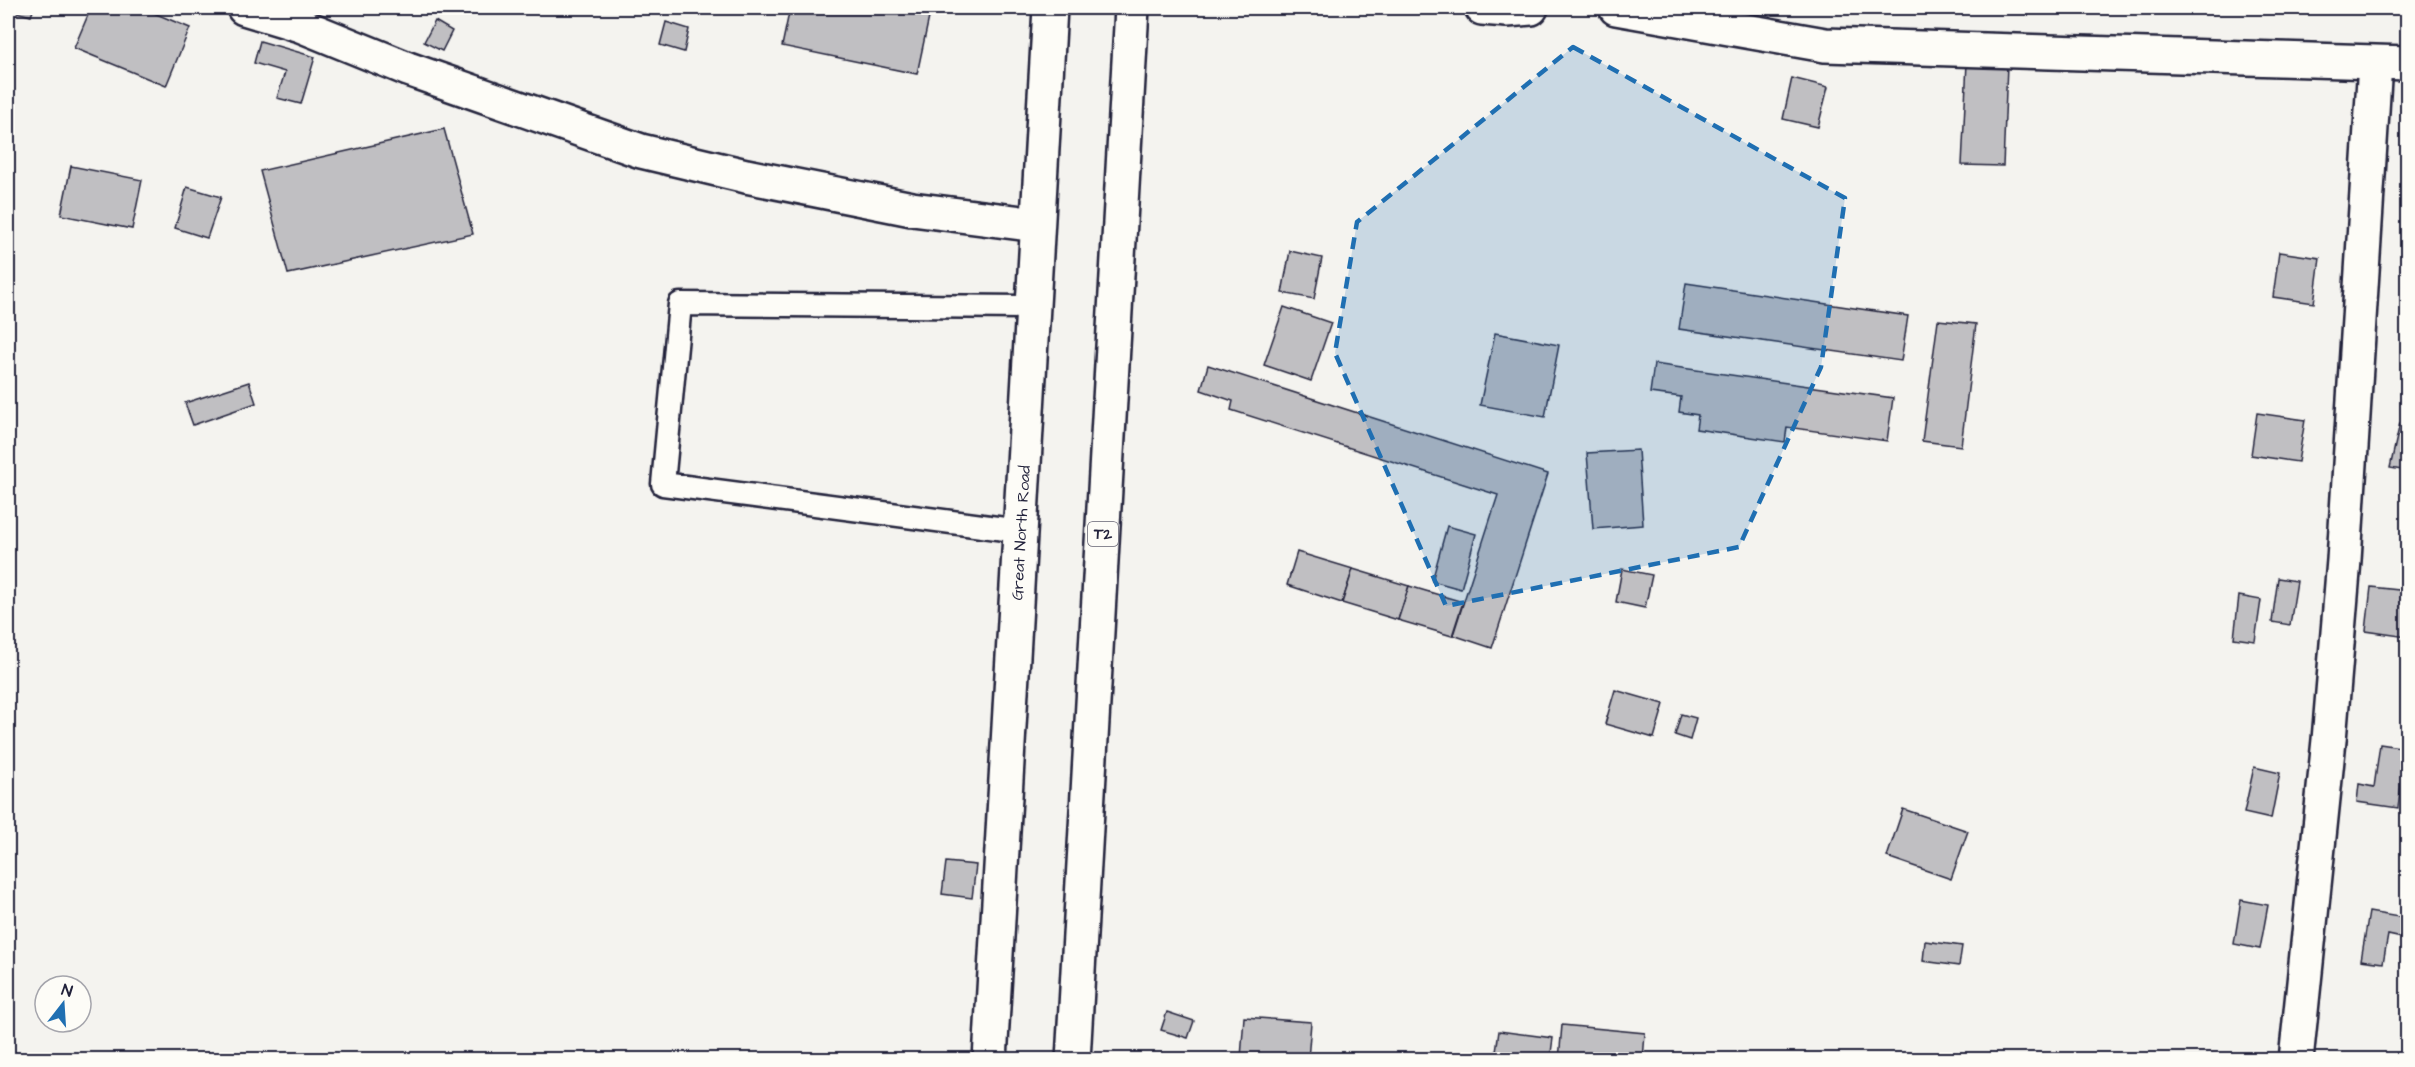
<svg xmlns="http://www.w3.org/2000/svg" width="2415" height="1067" viewBox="0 0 2415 1067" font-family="'Architects Daughter',sans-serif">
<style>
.building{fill:#c0bfc2;stroke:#22223b;stroke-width:1.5}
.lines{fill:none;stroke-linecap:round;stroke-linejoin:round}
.service-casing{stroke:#22223b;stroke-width:27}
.minor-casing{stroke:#22223b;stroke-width:38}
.trunk-casing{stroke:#22223b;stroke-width:38}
.service{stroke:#fdfcf7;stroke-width:22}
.minor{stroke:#fdfcf7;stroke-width:33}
.trunk{stroke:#fdfcf7;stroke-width:33}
.marked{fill:#1f6fb2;fill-opacity:0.2;stroke:#1f6fb2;stroke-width:4.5;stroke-dasharray:12 8;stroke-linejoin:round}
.labels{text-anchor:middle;stroke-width:4.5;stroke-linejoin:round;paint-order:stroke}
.shield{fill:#fdfcf7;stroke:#646373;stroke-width:1.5}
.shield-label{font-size:15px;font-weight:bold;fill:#22223b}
.street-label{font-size:16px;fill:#22223b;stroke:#fdfcf7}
</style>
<rect width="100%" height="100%" fill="#f4f3ef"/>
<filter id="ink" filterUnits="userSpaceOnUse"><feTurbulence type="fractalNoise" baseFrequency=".0167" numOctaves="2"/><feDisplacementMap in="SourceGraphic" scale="12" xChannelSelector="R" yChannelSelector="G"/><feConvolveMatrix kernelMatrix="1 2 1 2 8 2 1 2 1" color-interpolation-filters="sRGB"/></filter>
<g filter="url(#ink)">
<g class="building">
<path d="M8,8H34L31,16L8,10Z"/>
<path d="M91,8H142L190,28L166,86L74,48Z"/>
<path d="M790,8H931L917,74L782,46Z"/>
<path d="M435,21L452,31L442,51L424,42Z"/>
<path d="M666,22L689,29L684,52L660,45Z"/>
<path d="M260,41L315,57L301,104L277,98L285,72L254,63Z"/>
<path d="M1967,63L2007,65L2003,166L1962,165Z"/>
<path d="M1792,78L1828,87L1818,127L1783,119Z"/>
<path d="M444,129L473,234L288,274L260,171Z"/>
<path d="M71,166L142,180L132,229L61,215Z"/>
<path d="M187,187L221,197L207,238L175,228Z"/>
<path d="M1290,251L1322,258L1314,299L1282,293Z"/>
<path d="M2279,252L2320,258L2314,303L2273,297Z"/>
<path d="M1686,283L1908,316L1901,361L1679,329Z"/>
<path d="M1284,307L1331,323L1311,381L1264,365Z"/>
<path d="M1938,320L1976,324L1961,446L1922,441Z"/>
<path d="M1495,333L1559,345L1545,417L1480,405Z"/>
<path d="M1654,364L1893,398L1887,441L1787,427L1785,442L1696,429L1698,415L1679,412L1681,397L1650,393Z"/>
<path d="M1208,365L1548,474L1492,648L1453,635L1498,495L1231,410L1233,401L1201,390Z"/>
<path d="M249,382L256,403L193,425L185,403Z"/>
<path d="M2257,413L2305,420L2298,462L2251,455Z"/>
<path d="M2400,423L2408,425V471L2390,468Z"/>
<path d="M1638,450L1643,525L1593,529L1587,453Z"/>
<path d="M1447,526L1476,534L1461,589L1432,581Z"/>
<path d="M1297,552L1353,569L1342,603L1287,585Z"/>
<path d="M1353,569L1409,586L1398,620L1342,603Z"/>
<path d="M1622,569L1652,575L1645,608L1616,602Z"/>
<path d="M2278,578L2297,581L2290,625L2272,622Z"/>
<path d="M1409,586L1463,602L1452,636L1398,620Z"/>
<path d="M2371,587L2408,591L2407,637L2366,631Z"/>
<path d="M2239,596L2261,600L2255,641L2234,638Z"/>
<path d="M1615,690L1664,704L1654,738L1605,724Z"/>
<path d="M1681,714L1696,718L1690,740L1675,735Z"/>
<path d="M2380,744L2406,748L2398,808L2357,802L2359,784L2374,787Z"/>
<path d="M2254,767L2280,773L2271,819L2244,813Z"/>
<path d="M1903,809L1968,831L1951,879L1887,857Z"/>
<path d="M946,862L976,865L972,898L942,894Z"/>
<path d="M2241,900L2268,905L2260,949L2234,944Z"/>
<path d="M2369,912L2405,918L2402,938L2388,935L2383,963L2361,960Z"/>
<path d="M1925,941L1962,946L1959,966L1923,961Z"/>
<path d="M1167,1012L1194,1021L1188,1038L1161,1030Z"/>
<path d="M1244,1017L1311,1022L1308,1060L1241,1058Z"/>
<path d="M1562,1025L1645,1033L1643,1060H1559Z"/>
<path d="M1499,1031L1553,1038L1550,1060L1495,1059Z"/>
</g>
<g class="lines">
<defs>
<path id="service" d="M1020,531L663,484L680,304L1032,307"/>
<g id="minor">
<path d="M244,8L300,25L408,69L641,151L746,176L912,209L1037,225"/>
<path d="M1482,8L1507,10L1531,8"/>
<path d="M1616,8L1825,45L2408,63"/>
<path d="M2296,1060L2329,740L2344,560L2375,63"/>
</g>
<g id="trunk">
<path id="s1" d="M990,1060L1050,8"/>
<path d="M1073,1060L1132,8"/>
</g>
</defs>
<use href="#service" class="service-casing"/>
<use href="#minor" class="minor-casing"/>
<use href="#trunk" class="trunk-casing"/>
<use href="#service" class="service"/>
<use href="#minor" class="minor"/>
<use href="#trunk" class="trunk"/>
</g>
</g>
<path class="marked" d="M1573,47L1845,198L1821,367L1739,547L1446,606L1335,353L1357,222Z"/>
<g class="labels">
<rect class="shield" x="1088" y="522" width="30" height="24" rx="4.5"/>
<g class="shield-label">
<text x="1103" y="539">T2</text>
</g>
<g class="street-label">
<text dy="6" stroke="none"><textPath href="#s1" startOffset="528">Great North Road</textPath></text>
</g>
</g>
<rect width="2415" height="1067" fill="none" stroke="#fdfcf7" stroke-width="30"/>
<rect x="15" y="15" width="2385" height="1037" fill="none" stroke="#22223b" stroke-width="2" filter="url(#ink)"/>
<g transform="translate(63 1004) rotate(17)"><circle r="28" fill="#fdfcf7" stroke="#a5a5ac" stroke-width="1.5"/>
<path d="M0-4.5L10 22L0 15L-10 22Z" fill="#1f6fb2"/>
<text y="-9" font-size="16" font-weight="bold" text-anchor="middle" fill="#22223b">N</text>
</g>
</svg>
